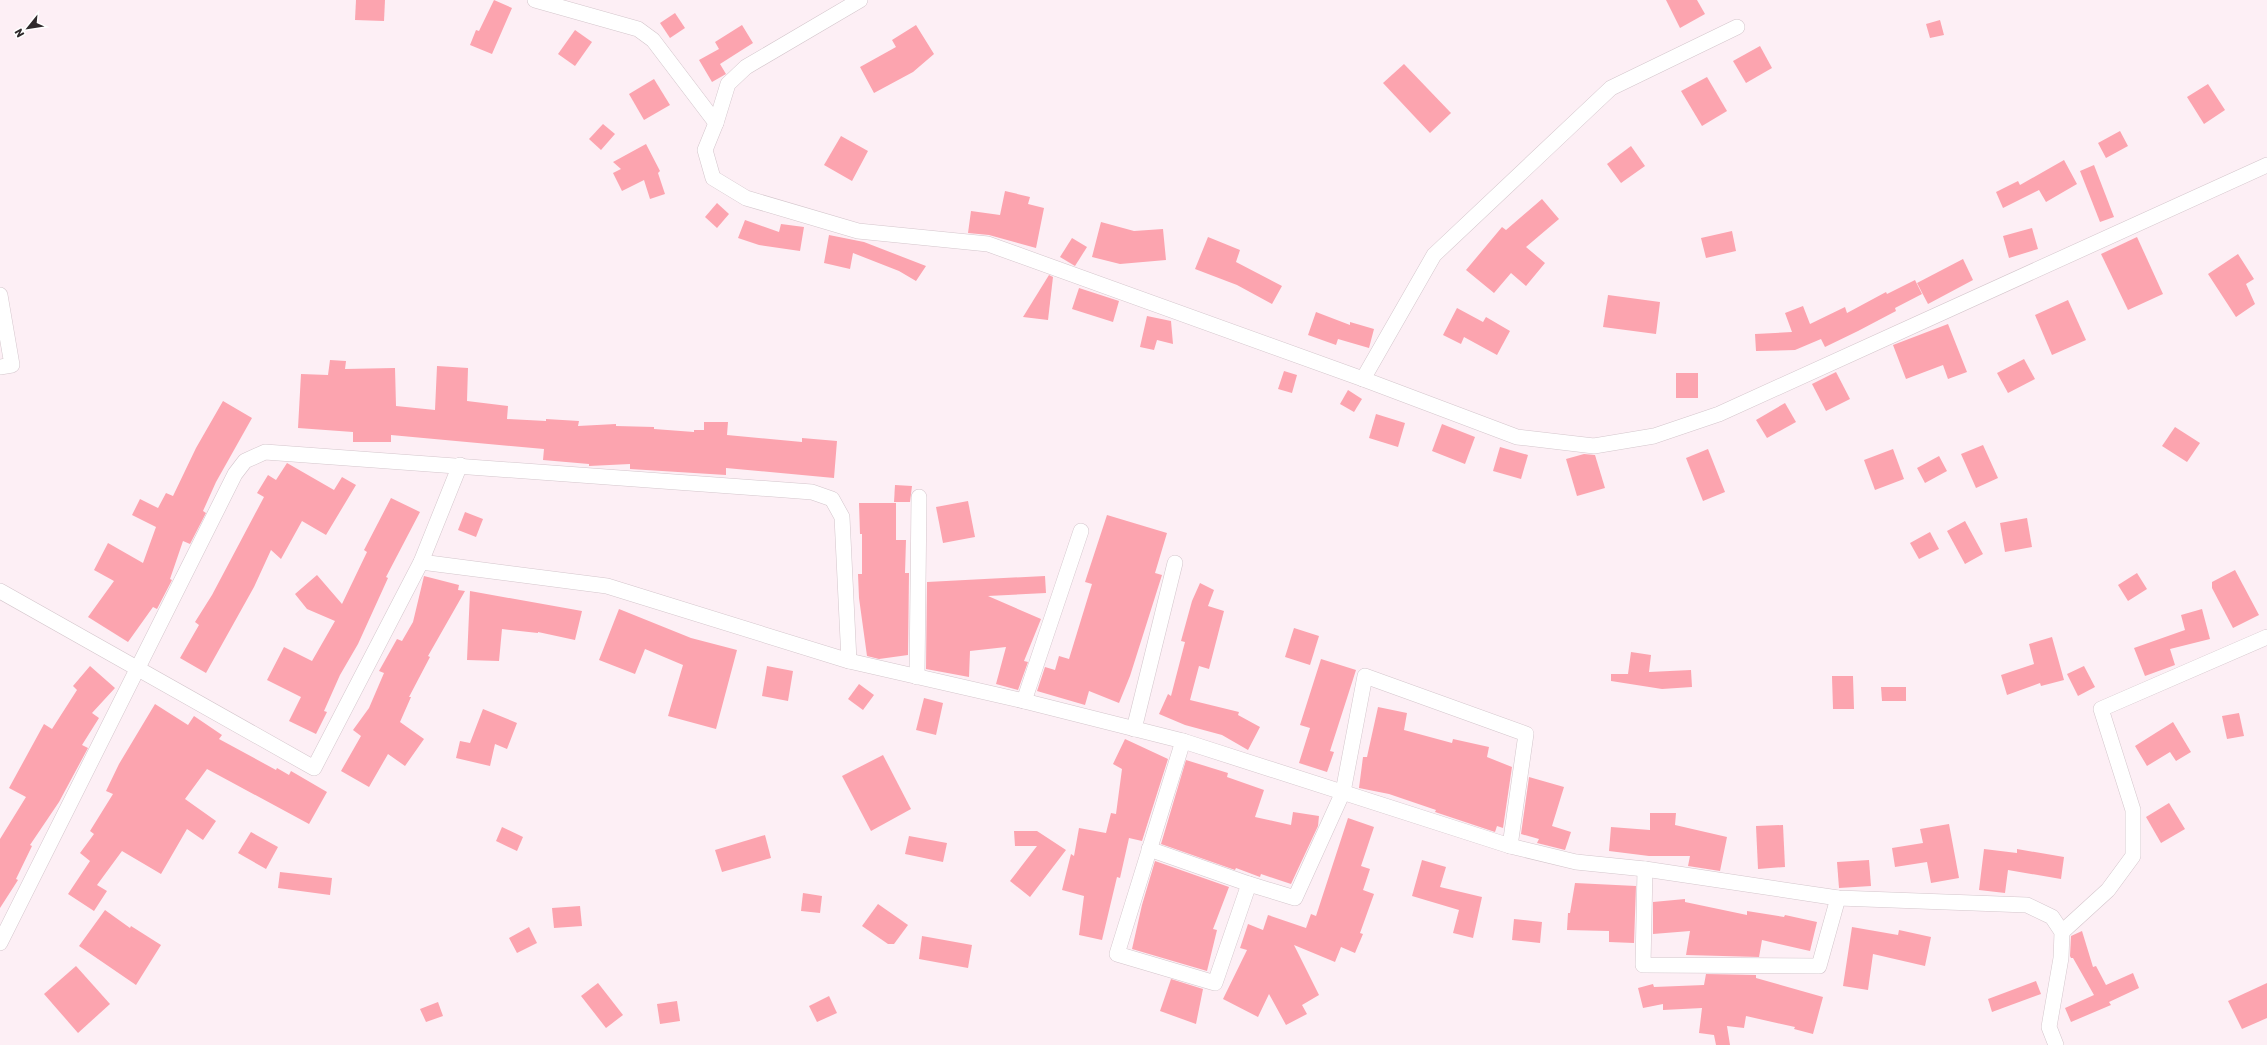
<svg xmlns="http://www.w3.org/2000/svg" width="2267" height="1045" viewBox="0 0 2267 1045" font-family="Rubik,sans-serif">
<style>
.building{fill:#fca4af}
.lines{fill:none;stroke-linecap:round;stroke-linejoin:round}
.street-casing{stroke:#d4c6cc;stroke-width:16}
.street{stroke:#fff;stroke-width:15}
</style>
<rect width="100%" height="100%" fill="#fdeff5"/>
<g class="building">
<path d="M356,0H385L384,21L355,20Z"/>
<path d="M494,0L512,8L492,54L470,45L476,30L479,31Z"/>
<path d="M1666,0H1697L1705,14L1680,28Z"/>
<path d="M675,13L685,28L670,38L660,23Z"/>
<path d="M1940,20L1944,35L1930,38L1926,24Z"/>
<path d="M742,25L753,43L720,64L726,74L712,82L699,60L719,49L715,42Z"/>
<path d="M916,25L934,54L913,72L874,93L860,67L896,47L892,40Z"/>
<path d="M575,30L592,42L575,66L558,54Z"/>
<path d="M1760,46L1772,68L1746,83L1733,61Z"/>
<path d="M1404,64L1451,113L1430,133L1383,83Z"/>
<path d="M1707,77L1727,111L1702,126L1681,91Z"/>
<path d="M654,79L670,105L644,120L629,94Z"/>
<path d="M2208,84L2225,110L2204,124L2187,97Z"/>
<path d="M603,124L615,134L601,150L589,139Z"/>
<path d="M2120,131L2128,146L2106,158L2098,143Z"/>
<path d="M841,136L868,151L852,181L824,165Z"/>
<path d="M646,144L660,171L658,173L665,194L650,199L644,180L622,191L613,173L621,169L613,162Z"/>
<path d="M1631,146L1645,166L1621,183L1607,164Z"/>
<path d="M2064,160L2077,184L2046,202L2039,190L2003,208L1996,192L2018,181L2020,185Z"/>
<path d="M2094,165L2114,217L2100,222L2080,171Z"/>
<path d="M1005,191L1030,197L1028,204L1044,208L1036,248L989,235L968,233L971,211L1000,215Z"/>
<path d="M1542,199L1559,219L1526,247L1545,263L1526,286L1511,273L1494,293L1466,270L1502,227L1506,230Z"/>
<path d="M717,203L729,214L717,228L705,217Z"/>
<path d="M745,220L779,232L781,224L804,227L800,251L759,245L738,238Z"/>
<path d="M1101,222L1134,231L1163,229L1166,260L1120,264L1092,257Z"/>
<path d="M2032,228L2038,249L2009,258L2003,236Z"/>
<path d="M1732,231L1736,251L1706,258L1701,238Z"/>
<path d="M829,235L864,242L926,266L916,281L899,271L853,253L850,269L824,263Z"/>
<path d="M1208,237L1240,250L1236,262L1282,286L1272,304L1237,285L1195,269Z"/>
<path d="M2137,237L2163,294L2128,310L2101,254Z"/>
<path d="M1072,238L1087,247L1075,266L1060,257Z"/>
<path d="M2238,254L2254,279L2246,284L2255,304L2236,317L2208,274Z"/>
<path d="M1963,259L1973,280L1928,304L1917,283Z"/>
<path d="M1049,275L1053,277L1048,320L1023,317Z"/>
<path d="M1915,280L1922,294L1895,308L1896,311L1858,331L1825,347L1821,339L1795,350L1756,351L1755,334L1792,332L1785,313L1803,306L1810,324L1845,307L1847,313L1886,292L1887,294Z"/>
<path d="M1079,288L1119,301L1113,322L1072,309Z"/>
<path d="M1608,295L1660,302L1656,334L1603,327Z"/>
<path d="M2068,300L2086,340L2052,355L2035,315Z"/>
<path d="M1457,308L1483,322L1486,317L1510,331L1497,355L1464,337L1461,344L1443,335Z"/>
<path d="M1316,312L1350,325V322L1374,329L1369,348L1338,339L1336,345L1308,335Z"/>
<path d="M1147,316L1171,321L1173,344L1157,340L1154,350L1140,347Z"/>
<path d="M1948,324L1967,372L1948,379L1943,365L1906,379L1893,345Z"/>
<path d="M2024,359L2035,379L2008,393L1997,373Z"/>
<path d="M330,360L346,361L345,369L395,368L396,406L435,410L437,366L468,368L467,401L508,406L507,419L546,421V419L579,421L578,426L616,424V426L654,427V429L694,432V430H704V422H728L727,435L802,442V438L837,441L834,478L726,468V475L630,469V464L589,466V464L543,460L544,449L391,435V442H353V432L298,428L301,374L328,375Z"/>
<path d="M1284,371L1297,375L1292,393L1278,389Z"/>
<path d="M1836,372L1850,399L1826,411L1812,384Z"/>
<rect x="1676" y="373" width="22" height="25"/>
<path d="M1348,390L1362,399L1354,412L1340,404Z"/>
<path d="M223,401L252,418L216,482L203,511L206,513L190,544L183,541L170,579L172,580L157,609L153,607L128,642L88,617L114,581L94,570L108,543L143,563L156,527L132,515L140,499L158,508L166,493L173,496L196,448Z"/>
<path d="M1785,403L1796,422L1767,438L1756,420Z"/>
<path d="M1376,414L1405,423L1398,447L1369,438Z"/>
<path d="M1442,424L1475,437L1465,464L1432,451Z"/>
<path d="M2175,427L2200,443L2187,462L2162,446Z"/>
<path d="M1983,445L1998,478L1976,488L1961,454Z"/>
<path d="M1500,447L1528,455L1521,479L1493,471Z"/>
<path d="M1708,449L1725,492L1703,501L1686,458Z"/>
<path d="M1893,449L1904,479L1875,490L1864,460Z"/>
<path d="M1584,454L1595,455L1605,488L1577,496L1566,459Z"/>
<path d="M1939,456L1947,471L1925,483L1917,468Z"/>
<path d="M287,463L334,490L342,477L356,485L326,535L302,521L281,559L271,550L254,587L206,673L180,658L199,625L195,622L212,595L264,497L257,493L268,475L276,480Z"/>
<path d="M895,485L912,486L910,502H894Z"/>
<path d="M391,498L420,512L386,577L388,578L358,644L340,675L324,711L327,712L316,734L289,721L301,697L267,680L284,647L312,661L335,621L307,609L295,594L317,575L342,604L367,552L364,550Z"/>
<path d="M968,501L975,537L943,543L936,507Z"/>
<path d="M859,503H896V540H906L905,573H909L908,655L879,659L867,656L859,598L858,574H862V534H860Z"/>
<path d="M465,512L483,519L476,537L458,530Z"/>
<path d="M1107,515L1167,533L1155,573L1162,575L1130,676L1119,703L1089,691L1085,705L1037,691L1045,667L1055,670L1059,656L1069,659L1092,584L1085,582Z"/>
<path d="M2027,518L2032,547L2005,552L2000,523Z"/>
<path d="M1965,521L1983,554L1965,564L1947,531Z"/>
<path d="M1930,532L1939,549L1919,559L1910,543Z"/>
<path d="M2235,570L2259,615L2233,628L2212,588V582Z"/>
<path d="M2137,573L2147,589L2128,601L2118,585Z"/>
<path d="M424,576L459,585L458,590L465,591L428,656L430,657L409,697H411L400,722L424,739L405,766L388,754L369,787L341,771L361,736L353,730L369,708L384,673L379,671L397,639L402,641L413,622Z"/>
<path d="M1045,576L1046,593L988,596L1041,619L1024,661L1028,662L1018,690L996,684L1006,647L970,651L969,677L926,669L927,582Z"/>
<path d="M1200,583L1214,590L1208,606L1224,611L1209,669L1199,666L1190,700L1239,712L1238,715L1260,727L1248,750L1222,735L1185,725L1159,714L1168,694L1171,696L1185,642L1181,641L1192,601Z"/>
<path d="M470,591L582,611L575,640L538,632V633L502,629L499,661L467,660Z"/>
<path d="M619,609L691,638L737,650L716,729L668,716L683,665L645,649L635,674L599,660Z"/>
<path d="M2202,609L2210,639L2170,649L2175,665L2145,676L2134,648L2185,630L2181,615Z"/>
<path d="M1294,628L1319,636L1310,665L1285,657Z"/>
<path d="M2052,637L2064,680L2041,686L2040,683L2007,695L2001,675L2034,664L2029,644Z"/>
<path d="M1631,652L1651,655L1649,672L1691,670L1692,687L1662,689L1611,681V674H1628Z"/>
<path d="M1321,659L1356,670L1330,751L1334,752L1327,772L1299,763L1310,728L1300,725Z"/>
<path d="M90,666L115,688L92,713L99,718L82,745L88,748L59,802L30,845L32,846L16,879L18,880L0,908V839L26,797L9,788L44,724L52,729L77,690L73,686Z"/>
<path d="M767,666L793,671L788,701L762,696Z"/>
<path d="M2084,666L2095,687L2078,696L2067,674Z"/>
<path d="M1832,676H1853L1854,709H1833Z"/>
<path d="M859,684L874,695L863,710L848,699Z"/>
<path d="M1881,687H1906V701H1882Z"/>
<path d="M924,698L943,703L936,735L916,730Z"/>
<path d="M155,704L188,725L194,716L222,735L219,739L276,770L277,768L289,775L291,771L327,792L309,824L207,769L185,799L216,821L203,840L187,829L161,874L122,851L97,885L107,891L94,911L68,894L90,861L80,853L94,834L90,831L113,794L106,791L119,764Z"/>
<path d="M1378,707L1407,713L1404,730L1452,743L1453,739L1489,747L1487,757L1512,767L1503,828L1497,826L1495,832L1435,812L1436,810L1389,794L1359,788L1363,757H1367Z"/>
<path d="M483,709L517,723L507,749L495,744L490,766L456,758L460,741L470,743Z"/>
<path d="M2239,713L2244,736L2227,739L2222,716Z"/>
<path d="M2173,722L2191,752L2176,761L2170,752L2147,766L2135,746Z"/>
<path d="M1125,739L1168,759L1142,841L1129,838L1120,878L1117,877L1102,940L1079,935L1084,896L1062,890L1071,854L1074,856L1079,828L1106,833L1111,813L1116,814L1122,769L1113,764Z"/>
<path d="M883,755L911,809L871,831L842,776Z"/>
<path d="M1186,760L1228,773L1227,777L1264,790L1255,817L1291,825L1293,812L1319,816L1318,826L1291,884L1261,874L1260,877L1236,868L1235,870L1161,844Z"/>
<path d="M1529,777L1564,787L1552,826L1571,832L1565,850L1537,843L1539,839L1521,834Z"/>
<path d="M2169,803L2185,829L2161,843L2146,817Z"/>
<path d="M1650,813H1676L1675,825L1727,837L1720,871L1688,866L1690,856H1649L1609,851L1611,827L1650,830Z"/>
<path d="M1348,818L1374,827L1361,866L1370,869L1363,890L1374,894L1360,933L1363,934L1355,953L1341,947L1335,962L1294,945L1319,995L1302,1005L1307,1014L1286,1025L1269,994L1258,1017L1223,999L1247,950L1240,948L1248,924L1263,930L1268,915L1306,928L1311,914L1316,916Z"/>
<path d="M1949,824L1959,878L1931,883L1927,862L1895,867L1892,848L1923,843L1920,829Z"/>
<path d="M1783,825L1785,867L1758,869L1756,826Z"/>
<path d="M502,827L523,837L517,851L496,841Z"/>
<path d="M1014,831H1037L1066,850L1030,897L1010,881L1037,846H1015Z"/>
<path d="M251,832L278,847L266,869L238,853Z"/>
<path d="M765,835L771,858L722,872L715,850Z"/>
<path d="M909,836L947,843L943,862L905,854Z"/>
<path d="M1984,849L2017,853V849L2064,857L2061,879L2008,870L2005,893L1979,890Z"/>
<path d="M1422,860L1446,867L1440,887L1482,897L1473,938L1453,933L1459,910L1412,896Z"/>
<path d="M1869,860L1871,886L1839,888L1837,862Z"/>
<path d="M1155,861L1229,887L1213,929L1217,930L1207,971L1132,949L1142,905Z"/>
<path d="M280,872L332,878L330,895L278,888Z"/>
<path d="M1575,883L1636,886L1634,943L1609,942V931L1567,930L1568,913H1570Z"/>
<path d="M803,893L822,896L820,913L801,911Z"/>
<path d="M1685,899V902L1747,915V911L1784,917L1785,915L1817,922L1810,951L1762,940L1759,957L1686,955L1690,931L1653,934V902Z"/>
<path d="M878,904L908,925L894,944H888L862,926Z"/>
<path d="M580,906L582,926L554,928L552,908Z"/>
<path d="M105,910L130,928L131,926L161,945L136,985L79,946Z"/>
<path d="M1514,919L1542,922L1540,943L1512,940Z"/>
<path d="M529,927L537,943L517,953L509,938Z"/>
<path d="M1852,927L1898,935L1899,930L1931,937L1925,966L1873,954L1868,990L1843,986Z"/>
<path d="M2082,931L2093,967L2096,966L2106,985L2133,973L2139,988L2109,1002L2111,1005L2071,1022L2065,1008L2094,995L2073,958H2071L2070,956L2071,936Z"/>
<path d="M922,936L972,945L968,968L919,959Z"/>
<path d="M76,966L110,1004L78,1033L44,994Z"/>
<path d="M1706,974L1756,975V978L1823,997L1813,1034L1794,1029L1795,1027L1746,1016L1744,1028L1727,1026L1730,1045H1716L1714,1035L1699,1033L1702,1008L1663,1010V1004L1643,1008L1638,988L1653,984L1654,987L1704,985Z"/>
<path d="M1171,979L1203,989L1196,1024L1160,1011Z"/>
<path d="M2036,981L2041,994L1992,1012L1988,999Z"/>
<path d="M598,983L623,1015L606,1028L581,996Z"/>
<path d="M2267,983V1018L2242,1029L2228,1001Z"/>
<path d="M829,996L837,1013L817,1022L809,1006Z"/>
<path d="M677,1001L680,1021L660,1024L657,1004Z"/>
<path d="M438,1002L443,1016L426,1022L420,1009Z"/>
</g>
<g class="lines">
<defs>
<g id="street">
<path d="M535,0L638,29L653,40L716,123"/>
<path d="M860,0L746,67L728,84L716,123L705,150L713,178L746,198L858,231L988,244L1363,379L1517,437L1594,446L1654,436L1719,414L2267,165"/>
<path d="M0,295L12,365L0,367"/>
<path d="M1363,379L1434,255L1611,88L1737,27"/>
<path d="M421,562L607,586L849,661L1024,701L1183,741L1510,846L1576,862L1645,869L1838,898L2027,905L2052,917L2062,932L2061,958L2049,1027L2056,1045"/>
<path d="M0,591L314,768L421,562L460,465"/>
<path d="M917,677L919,497"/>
<path d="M1024,701L1081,531"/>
<path d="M1134,729L1175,563"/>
<path d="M1183,741L1117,954L1215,983L1249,884L1295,898L1343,792L1365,676L1526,734L1510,846"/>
<path d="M1149,849L1249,884"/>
<path d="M1645,869L1643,965L1819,966L1838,898"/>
<path d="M2062,932L2108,890L2133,856V810L2101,709L2267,637"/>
<path d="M0,943L235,474L245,461L265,452L812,492L832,499L842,517L849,661"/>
</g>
</defs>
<use href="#street" class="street-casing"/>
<use href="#street" class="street"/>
</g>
<g transform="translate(28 28) rotate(240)" stroke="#ffffff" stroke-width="3" paint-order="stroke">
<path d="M0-3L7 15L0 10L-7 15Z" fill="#2f2a2c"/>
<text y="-6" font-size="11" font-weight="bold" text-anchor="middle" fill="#2f2a2c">N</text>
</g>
</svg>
